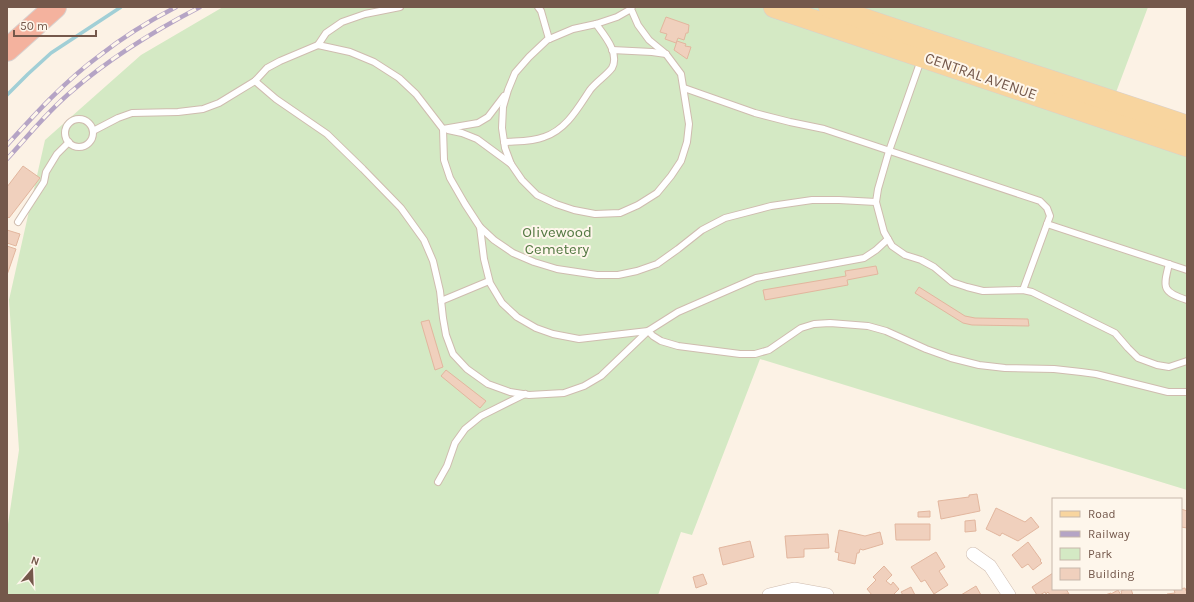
<svg xmlns="http://www.w3.org/2000/svg" width="1194" height="602" viewBox="0 0 1194 602" font-family="Karla,sans-serif">
<style>
.green{fill:#d4e9c4}
.lines{fill:none;stroke-linecap:round;stroke-linejoin:round}
.stream{stroke:#a1cfd6;stroke-width:3.5}
.building{fill:#f0d0bd;stroke:#e2b69e}
.lane-casing{stroke:#cfbcaf;stroke-width:8}
.street-casing{stroke:#cfbcaf;stroke-width:14}
.primary-casing{stroke:#d8d0cd;stroke-width:22}
.highway-casing{stroke:#d8d0cd;stroke-width:24}
.lane{stroke:#fff;stroke-width:6}
.street{stroke:#fff;stroke-width:13}
.primary{stroke:#f8d59f;stroke-width:21}
.highway{stroke:#f4b29e;stroke-width:22}
.rail-casing{stroke:#b5a4c5;stroke-width:4.5}
.rail{stroke:#fef6eb;stroke-width:3;stroke-dasharray:9;stroke-linecap:butt}
.labels{text-anchor:middle;stroke-width:4;stroke-linejoin:round;paint-order:stroke}
.street-label{font-size:15px;fill:#74584b;stroke:#fef6eb}
.park-label{font-size:15px;fill:#547943;stroke:#fef6eb}
</style>
<rect width="100%" height="100%" fill="#fcf2e5"/>
<path class="green" d="M223,7H1148L1103,127L1187,155V490L760,359L692,535L681,532L658,595H7V531L19,450L9,300L45,140L141,55Z"/>
<g class="lines">
<path class="stream" d="M7,95L28,74L51,53L121,7"/>
</g>
<g class="building">
<path d="M666,17L689,25L688,33H686L684,40L678,38L676,43L665,39L667,34L660,32Z"/>
<path d="M677,41L686,44L685,46L691,47L687,59L674,50Z"/>
<path d="M23,166L40,178L9,218L7,216V187Z"/>
<path d="M7,230L20,234L16,246L7,243Z"/>
<path d="M7,246L16,249L7,275Z"/>
<path d="M876,266L878,274L847,280L848,285L765,300L763,290L846,276L845,271Z"/>
<path d="M919,287L965,316L975,318L1028,319L1029,326L972,325L963,323L915,293Z"/>
<path d="M429,320L443,367L435,370L421,322Z"/>
<path d="M446,370L486,401L480,408L441,376Z"/>
<path d="M977,494L980,511L941,519L938,501L969,497V495Z"/>
<path d="M996,508L1025,522L1031,517L1039,527L1018,541L1002,533L1000,536L986,529Z"/>
<path d="M1181,509L1187,511V528L1181,527Z"/>
<path d="M930,511V517H918V512Z"/>
<path d="M975,520L976,531L965,532V521Z"/>
<path d="M895,524H930V540H896Z"/>
<path d="M839,530L865,536L880,532L883,544L863,550L860,549L859,553H857L855,564L838,560L839,553L835,552Z"/>
<path d="M828,534L829,548L804,549V557L787,558L785,536Z"/>
<path d="M750,541L754,557L723,565L719,548Z"/>
<path d="M1028,542L1041,560L1040,561L1042,563L1033,570L1028,564L1022,568L1012,555Z"/>
<path d="M936,552L945,567L939,571L948,585L934,594L925,580L921,582L911,567Z"/>
<path d="M884,566L892,575L886,581L891,585L893,582L899,589L893,595H872L867,589L876,580L873,577Z"/>
<path d="M1053,573V589H1066L1069,594L1050,595L1048,592L1046,594L1045,592L1040,595H1037L1032,587Z"/>
<path d="M703,574L707,584L696,588L693,577Z"/>
<path d="M976,586L981,595H961Z"/>
<path d="M911,587L915,595H903L901,592Z"/>
<path d="M1185,588L1186,591H1187V595H1167V594L1175,593L1174,590Z"/>
<path d="M1126,589H1131L1133,595H1122L1121,591Z"/>
<path d="M1118,590L1121,595H1105L1111,593V594Z"/>
</g>
<g class="lines">
<defs>
<g id="lane">
<path d="M538,7L541,11L549,39"/>
<path d="M631,9L617,17L596,24L573,29L547,40L529,57L515,73L508,90L503,107L502,128L505,148L511,164L522,180L537,195L556,204L574,210L595,214L620,213L638,205L657,193L671,176L681,161L687,142L689,124L681,74L666,54L649,40L638,25L631,9L632,7"/>
<path d="M318,45L350,52L374,62L399,78L416,94L443,129L444,160L450,178L465,204L480,227L494,240L513,253L534,262L557,269L597,275H618L637,271L657,264L678,249L702,230L725,218L771,206L812,200H839L876,202"/>
<path d="M612,50L652,52L666,54"/>
<path d="M921,60L889,151L878,189L876,202L884,232L892,246L905,255L921,260L934,267L952,282L967,287L983,291L1023,290L1032,292L1115,333L1128,348L1138,358L1157,365L1169,367L1187,361"/>
<path d="M255,81L276,99L327,134L363,169L401,208L424,240L433,261L440,291L443,318L446,335L453,354L467,369L488,384L510,392L529,395L564,393L584,386L601,376L648,331L653,336L661,341L678,346L740,354H755L769,350L801,328L814,324L830,323L868,326L886,331L926,349L951,358L979,365L1005,368L1054,369L1081,372L1096,374L1168,392H1187"/>
<path d="M684,88L755,113L790,122L824,129L1040,201L1047,208L1050,216L1023,290"/>
<circle cx="79" cy="133" r="14"/>
<path d="M443,129L478,123L488,117L504,96"/>
<path d="M448,130L462,133L477,139L511,164"/>
<path d="M93,131L118,118L132,113L178,112L203,109L219,103L255,81L267,68L280,61L318,45L326,33L342,22L365,14L400,7"/>
<path d="M504,142C517,141 532,142 544,137C566,130 578,108 590,90C596,82 607,75 612,68C620,53 604,35 596,24"/>
<path d="M18,222L44,182L46,172L57,154L69,142"/>
<path d="M1047,224L1187,270"/>
<path d="M480,227L484,259L490,283L502,303L517,317L536,328L553,334L579,339L648,331L678,312L756,278L864,258L876,250L888,239"/>
<path d="M1169,264C1163,288 1162,292 1187,300"/>
<path d="M441,301L489,281"/>
<path d="M438,482L447,466L455,443L465,429L481,416L525,394"/>
</g>
<g id="street">
<path d="M973,554L990,566L1009,595"/>
<path d="M769,595L794,589L827,595"/>
</g>
<g id="primary">
<path d="M774,7L1187,146"/>
<path d="M829,7C948,48 1068,86 1187,126"/>
</g>
<path id="highway" d="M7,50L55,7"/>
</defs>
<use href="#lane" class="lane-casing"/>
<use href="#street" class="street-casing"/>
<use href="#primary" class="primary-casing"/>
<use href="#highway" class="highway-casing"/>
<use href="#lane" class="lane"/>
<use href="#street" class="street"/>
<use href="#primary" class="primary"/>
<use href="#highway" class="highway"/>
<defs>
<g id="rail">
<path d="M7,145C36,113 65,81 99,56C123,37 149,21 176,7"/>
<path d="M7,159C28,136 48,111 72,91C111,57 154,31 200,7"/>
</g>
</defs>
<use href="#rail" class="rail-casing"/>
<use href="#rail" class="rail"/>
</g>
<g class="labels">
<g class="street-label">
<text transform="translate(981 76) rotate(19)" y="5">CENTRAL AVENUE</text>
</g>
<g class="park-label">
<text x="557" y="237">Olivewood<tspan x="557" dy="17">Cemetery</tspan></text>
</g>
</g>
<rect width="1194" height="602" fill="none" stroke="#74584b" stroke-width="16"/>
<rect x="1052" y="498" width="130" height="92" fill="#fef6eb" stroke="#c7b7ab"/>
<rect x="1060" y="511" width="20" height="6" fill="#f8d59f" stroke="#c7b7ab"/>
<text x="1088" y="518" font-size="12" fill="#74584b">Road</text>
<rect x="1060" y="531" width="20" height="6" fill="#b5a4c5" stroke="#c7b7ab"/>
<text x="1088" y="538" font-size="12" fill="#74584b">Railway</text>
<rect x="1060" y="548" width="20" height="12" fill="#d4e9c4" stroke="#c7b7ab"/>
<text x="1088" y="558" font-size="12" fill="#74584b">Park</text>
<rect x="1060" y="568" width="20" height="12" fill="#f0d0bd" stroke="#c7b7ab"/>
<text x="1088" y="578" font-size="12" fill="#74584b">Building</text>
<g transform="translate(32 570) rotate(19)" stroke="#fef6eb" stroke-width="3" paint-order="stroke">
<path d="M0-3L7 15L0 10L-7 15Z" fill="#74584b"/>
<text y="-6" font-size="11" font-weight="bold" text-anchor="middle" fill="#74584b">N</text>
</g>
<path d="M14 30v6h82v-6" fill="none" stroke="#74584b" stroke-width="2"/>
<text x="20" y="30" font-size="12" fill="#74584b" stroke="#fef6eb" stroke-width="3" paint-order="stroke">50 m</text>
</svg>
